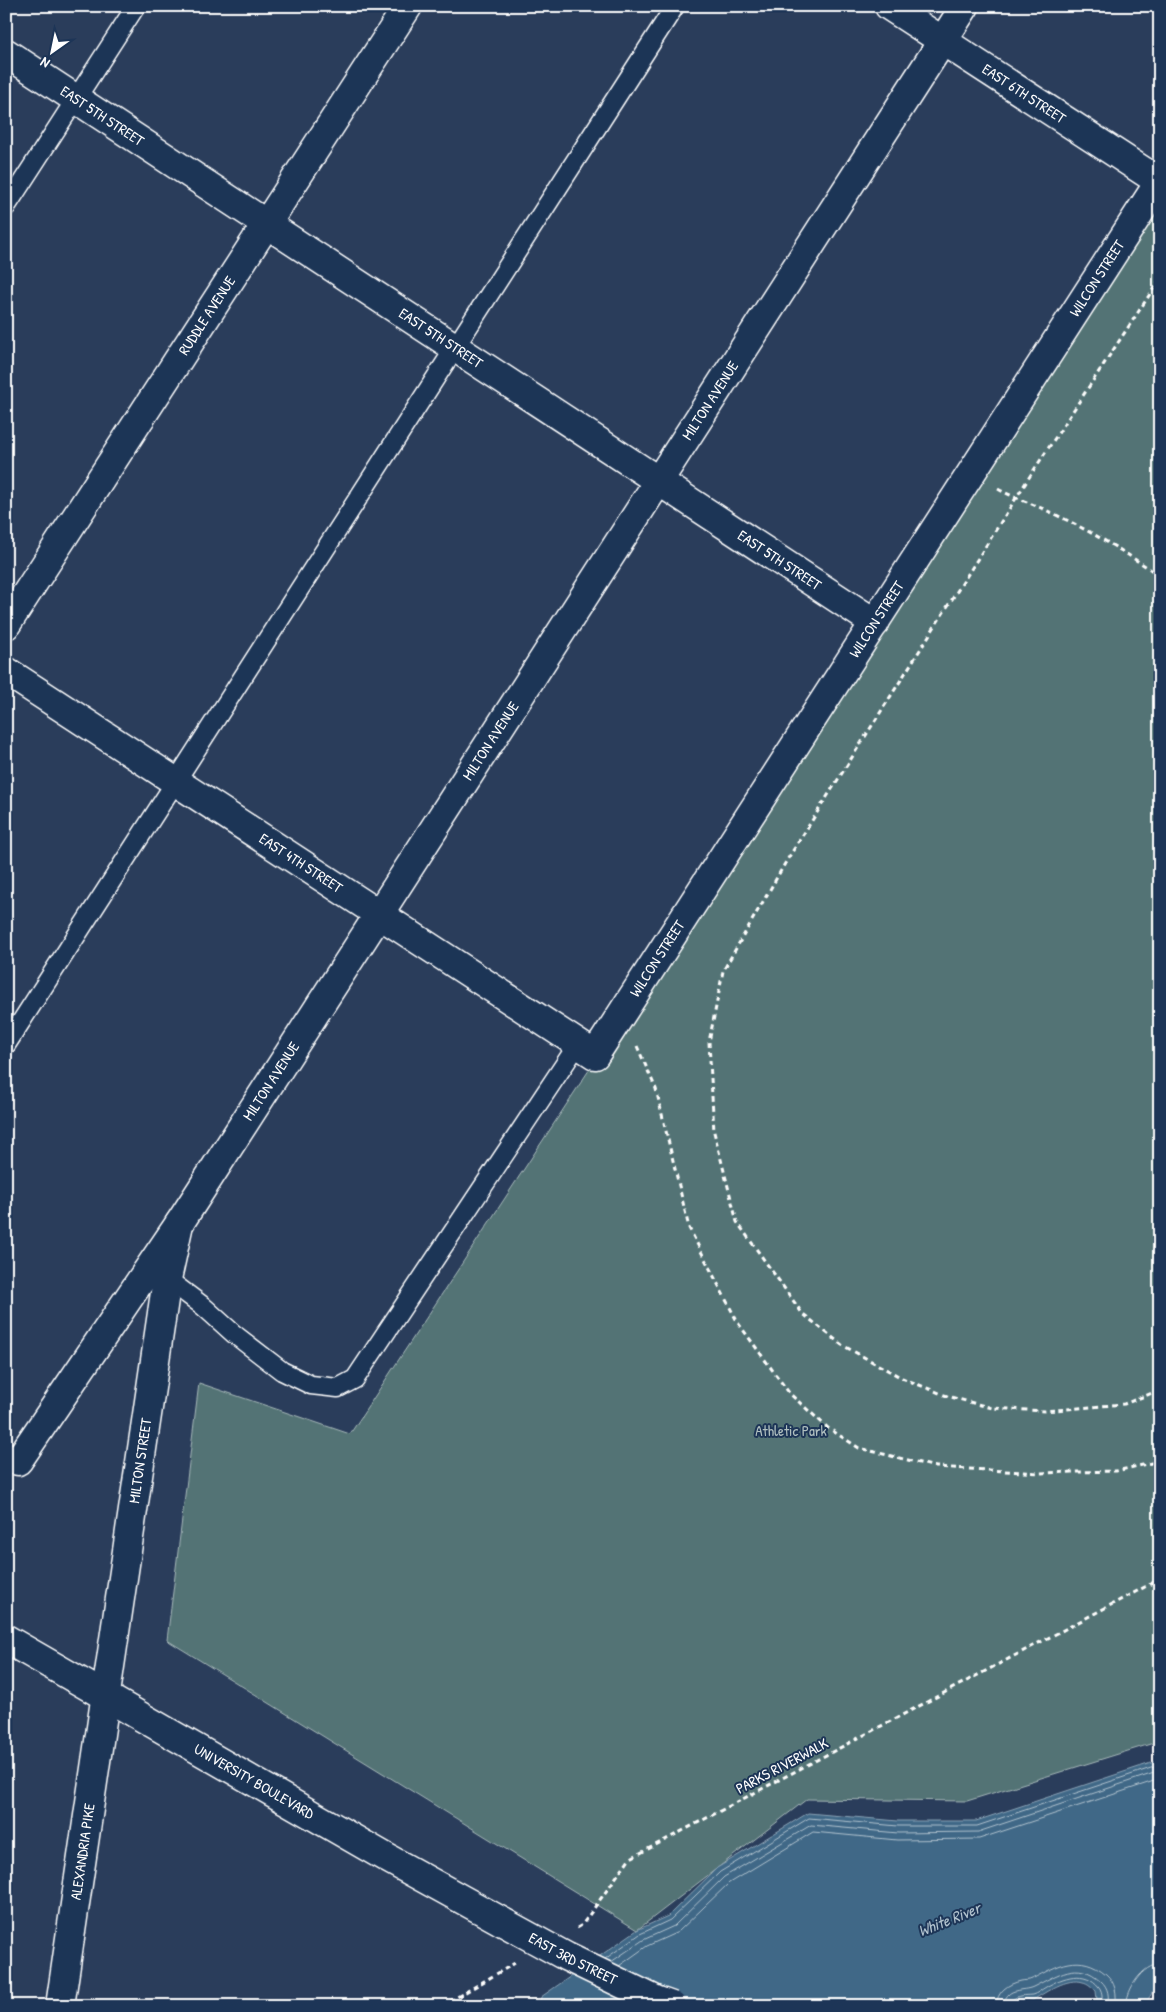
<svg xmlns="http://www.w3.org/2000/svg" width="1166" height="2012" viewBox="0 0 1166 2012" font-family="'Patrick Hand',sans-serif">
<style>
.green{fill:#527374;stroke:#a8b9ba}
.water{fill:#3f6887;stroke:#8ca4b7}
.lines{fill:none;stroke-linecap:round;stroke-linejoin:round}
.shore{stroke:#b2c3cf;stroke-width:1}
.service-casing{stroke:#fff;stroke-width:21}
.minor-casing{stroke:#fff;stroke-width:31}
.tertiary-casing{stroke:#fff;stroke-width:31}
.secondary-casing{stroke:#fff;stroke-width:31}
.path{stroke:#fff;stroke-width:3;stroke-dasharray:5 4;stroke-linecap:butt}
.service{stroke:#1d3557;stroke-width:18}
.minor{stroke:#1d3557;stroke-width:28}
.tertiary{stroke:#1d3557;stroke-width:28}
.secondary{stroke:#1d3557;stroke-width:28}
.secondary-bridge-casing{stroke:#fff;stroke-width:31;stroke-linecap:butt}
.secondary-bridge{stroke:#1d3557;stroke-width:28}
.labels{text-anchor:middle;stroke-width:4;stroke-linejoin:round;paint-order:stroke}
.street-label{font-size:15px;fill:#fff;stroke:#1d3557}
.park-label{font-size:15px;fill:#b1c0c0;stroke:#1d3557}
.water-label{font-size:16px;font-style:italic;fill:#b2c3cf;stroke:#1d3557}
</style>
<rect width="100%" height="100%" fill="#2a3d5b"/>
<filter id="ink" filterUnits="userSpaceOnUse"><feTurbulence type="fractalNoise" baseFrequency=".02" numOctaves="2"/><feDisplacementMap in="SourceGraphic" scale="10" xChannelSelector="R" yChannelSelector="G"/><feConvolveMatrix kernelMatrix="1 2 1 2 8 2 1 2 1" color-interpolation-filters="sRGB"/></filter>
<g filter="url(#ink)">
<path class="green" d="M1160,201V1741L967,1801L807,1799L637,1930L167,1640L199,1383L350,1434Z"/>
<path class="water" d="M1160,1760V1980L1144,2006H1094L1097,2000L1096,1991C1092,1987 1088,1983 1083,1982C1067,1977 1046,1992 1033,2000L1026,1999L1012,2006H539L541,1997L637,1930L668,1916L717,1868L808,1813L898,1821H976Z"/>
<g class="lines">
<g class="shore">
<path d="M605,1959L640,1934L670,1920L720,1872L809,1818L898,1826H977L1160,1765"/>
<path d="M611,1962L643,1940L674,1926L724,1877L811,1825L898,1833L978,1832L1160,1771"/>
<path d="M619,1966L647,1946L678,1932L729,1883L813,1832L897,1840L979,1839L1160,1779"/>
<path d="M996,2006C997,1991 1008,1984 1021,1981C1025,1980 1028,1981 1032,1979C1058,1965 1080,1952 1106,1974C1115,1982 1118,1994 1115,2006"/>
<path d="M1004,2006C1005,1986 1023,1992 1033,1987C1058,1975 1077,1959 1101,1981C1108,1987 1110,1997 1107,2006"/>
<path d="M1010,2006L1011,2001C1019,1994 1023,1996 1032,1995C1037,1994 1042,1989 1046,1987C1063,1977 1085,1969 1099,1987C1103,1992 1103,2001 1100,2006"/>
<path d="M1126,2006C1127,1989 1142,1965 1160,1964"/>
</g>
<defs>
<g id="service">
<path d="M6,207L136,6"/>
<path d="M6,1045L675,6"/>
<path d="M167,1279L203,1306L234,1334L282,1371L311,1385L338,1388L355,1379L578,1044"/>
</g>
<g id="minor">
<path id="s1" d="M889,6L1160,182"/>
<path id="s2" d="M6,53L875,623"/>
<path id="s3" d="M6,625L408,6"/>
<path id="s4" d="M6,671L595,1055L1160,181"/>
<path d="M6,1457L18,1461L179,1224"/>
</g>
<g id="tertiary">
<path id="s5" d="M60,2006L167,1279L179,1224L965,6"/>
</g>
<g id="secondary">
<path id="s6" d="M6,1639L387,1858L503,1922"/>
</g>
</defs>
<use href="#service" class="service-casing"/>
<use href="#minor" class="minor-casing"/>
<use href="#tertiary" class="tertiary-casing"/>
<use href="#secondary" class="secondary-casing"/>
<g class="path">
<path d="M1160,279L1030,476L787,860L723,971L709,1042L714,1132L737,1222L802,1313L842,1345L902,1378L947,1396L992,1408L1045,1411L1124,1404L1160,1390"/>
<path d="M998,489C1015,498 1033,504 1050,512C1089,530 1125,552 1160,576"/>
<path d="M637,1046L656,1089L689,1228L738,1323L790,1394L828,1428L859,1448L936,1467L1039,1473L1116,1471L1160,1461"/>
<path d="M577,1928L582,1925L629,1859L1160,1579"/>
<path d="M442,2006L515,1963"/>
</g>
<use href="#service" class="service"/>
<use href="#minor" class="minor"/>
<use href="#tertiary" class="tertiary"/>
<use href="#secondary" class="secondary"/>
<defs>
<g id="secondary-bridge">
<path id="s7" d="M503,1922L567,1957L658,2001L672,2006"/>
</g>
</defs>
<use href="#secondary-bridge" class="secondary-bridge-casing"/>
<use href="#secondary-bridge" class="secondary-bridge"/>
</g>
</g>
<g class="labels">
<g class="street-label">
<text dy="5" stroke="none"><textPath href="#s1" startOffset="161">EAST 6TH STREET</textPath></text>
<text dy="5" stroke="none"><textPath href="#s2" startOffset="115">EAST 5TH STREET</textPath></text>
<text dy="5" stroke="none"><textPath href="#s4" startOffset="1628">WILCON STREET</textPath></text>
<text dy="5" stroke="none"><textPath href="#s3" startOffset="369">RUDDLE AVENUE</textPath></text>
<text dy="5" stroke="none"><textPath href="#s2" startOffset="520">EAST 5TH STREET</textPath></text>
<text dy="5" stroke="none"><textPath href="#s5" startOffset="1771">MILTON AVENUE</textPath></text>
<text dy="5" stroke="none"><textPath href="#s2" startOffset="925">EAST 5TH STREET</textPath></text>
<text dy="5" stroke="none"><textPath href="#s4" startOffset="1222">WILCON STREET</textPath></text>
<text dy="5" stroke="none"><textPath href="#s5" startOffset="1366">MILTON AVENUE</textPath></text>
<text dy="5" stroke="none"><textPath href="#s4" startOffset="352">EAST 4TH STREET</textPath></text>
<text dy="5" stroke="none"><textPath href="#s4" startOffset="818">WILCON STREET</textPath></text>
<text dy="5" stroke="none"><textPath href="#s5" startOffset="961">MILTON AVENUE</textPath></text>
<text dy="5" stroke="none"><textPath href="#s5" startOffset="551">MILTON STREET</textPath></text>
<text transform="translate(782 1766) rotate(-28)" y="5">PARKS RIVERWALK</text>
<text dy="5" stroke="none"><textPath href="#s6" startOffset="286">UNIVERSITY BOULEVARD</textPath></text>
<text dy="5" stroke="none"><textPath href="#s5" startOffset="156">ALEXANDRIA PIKE</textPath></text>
<text dy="5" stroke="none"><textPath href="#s7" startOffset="79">EAST 3RD STREET</textPath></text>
</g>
<g class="park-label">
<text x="791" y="1436">Athletic Park</text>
</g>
<g class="water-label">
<text transform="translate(949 1919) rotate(-22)" y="6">White River</text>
</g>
</g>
<rect width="1166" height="2012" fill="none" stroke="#1d3557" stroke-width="25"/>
<rect x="12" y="12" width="1141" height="1987" fill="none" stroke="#fff" stroke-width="2" filter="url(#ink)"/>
<g transform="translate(52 52) rotate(213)" stroke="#1d3557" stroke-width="4" paint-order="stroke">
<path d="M0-4L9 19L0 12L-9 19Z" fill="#ffffff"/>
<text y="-8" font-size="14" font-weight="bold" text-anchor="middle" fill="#ffffff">N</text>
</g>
</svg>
